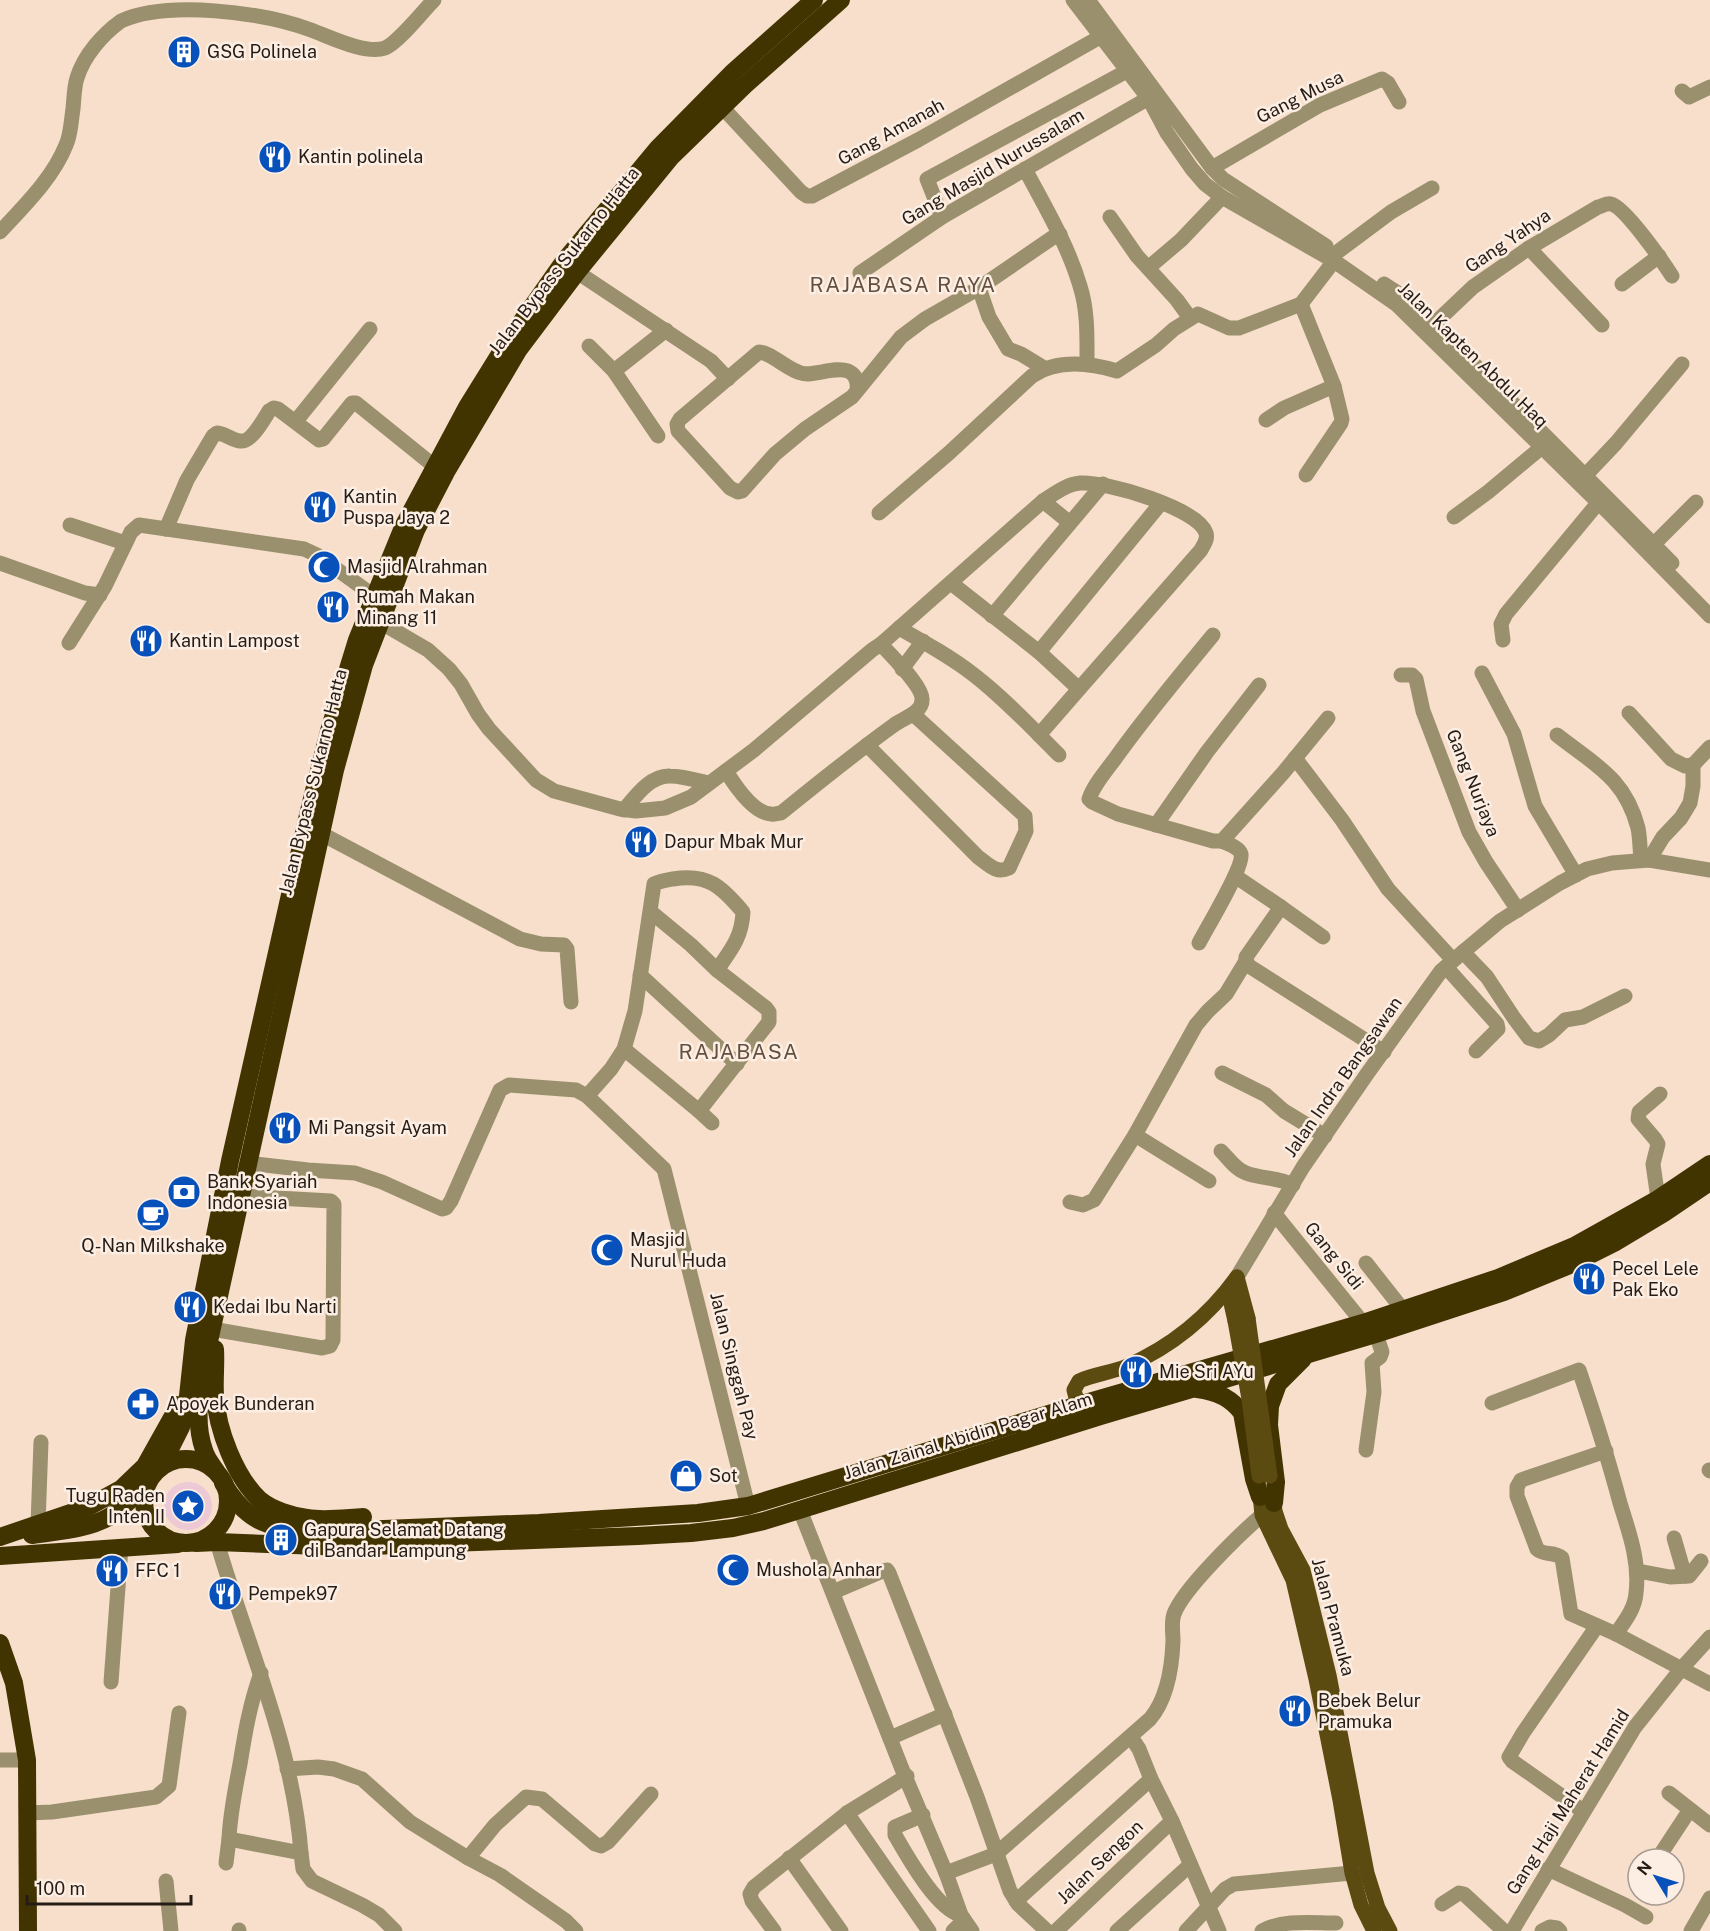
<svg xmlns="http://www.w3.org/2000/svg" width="1710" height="1931" viewBox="0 0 1710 1931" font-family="'Public Sans',sans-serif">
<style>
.green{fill:#ecc9d5}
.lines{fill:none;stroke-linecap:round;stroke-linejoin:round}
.minor{stroke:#9b906d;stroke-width:15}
.major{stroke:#5c4b11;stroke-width:15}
.highway{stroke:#423400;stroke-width:18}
.major-bridge{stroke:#5c4b11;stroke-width:15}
.labels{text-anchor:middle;stroke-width:5;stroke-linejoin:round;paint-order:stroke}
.poi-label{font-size:18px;fill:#251c16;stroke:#fceee3;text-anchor:start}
.street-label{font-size:18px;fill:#251c16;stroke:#fceee3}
.quarter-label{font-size:21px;letter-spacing:1.5px;fill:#624f3f;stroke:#fceee3}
</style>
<rect width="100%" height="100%" fill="#f7dfcc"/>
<circle class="green" cx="188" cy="1506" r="24"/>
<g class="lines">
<g class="minor">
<path d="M1073,0L1149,99L1167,133L1192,169L1205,184L1222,197L1334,261L1396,304L1609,513L1710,616"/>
<path d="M1088,0L1212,168L1223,179L1326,246"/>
<path d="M1682,91L1689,97L1710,87"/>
<path d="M722,107L801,192L807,196H812L918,140L1100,37"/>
<path d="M1212,168L1320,105L1382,79L1388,83L1399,102"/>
<path d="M1025,169C1045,207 1068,245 1080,286C1088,311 1087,338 1087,364"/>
<path d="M942,217L927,179L1127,71"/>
<path d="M1110,217L1137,256L1177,300L1190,318"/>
<path d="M0,232C24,206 53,178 66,145C71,134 71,121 73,109C74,99 74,87 77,78C84,55 103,34 121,21C167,0 262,12 311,30C330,37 366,55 385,48C398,43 423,11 434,0"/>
<path d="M1529,248L1602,325"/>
<path d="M1336,253L1391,212L1432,188"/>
<path d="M1148,268L1181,240L1222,197"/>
<path d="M577,272L711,361L728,379"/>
<path d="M860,273L942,217L1154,95"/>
<path d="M1384,284L1404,297L1434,324L1672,563"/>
<path d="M1622,284L1659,256"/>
<path d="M979,288L989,317L1008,349L1021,354L1044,368"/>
<path d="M1301,304L1334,386L1342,419L1341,423L1306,475"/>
<path d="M1434,324L1473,287L1529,248L1598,207C1602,206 1607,203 1611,204C1625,207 1663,262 1672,276"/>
<path d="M589,346L614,371L658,436"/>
<path d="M614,371L666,330"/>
<path d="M857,391C858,383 857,375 848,371C835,366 812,377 801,373C788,370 770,352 759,352L680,419L677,424L678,431L730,488L738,492L742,491L775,454L805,429L852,397L857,391L901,337L925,319L979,288L1052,238L1060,234"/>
<path d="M1266,420L1284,408L1334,386"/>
<path d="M296,421L370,329"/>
<path d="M1580,481L1616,443L1682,364"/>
<path d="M1043,501L1070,523"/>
<path d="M879,513L949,453L1032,376C1057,359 1090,363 1117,371L1156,345L1174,329L1198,314L1229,328H1239L1301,304L1334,261"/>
<path d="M1454,517L1488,492L1542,447"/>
<path d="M70,525L125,543"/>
<path d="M166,529L187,480L213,436L217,433C226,434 232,440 240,441C251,443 264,419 269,411L274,408L278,409L319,440L323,439L352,403H356L434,466"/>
<path d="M1654,544L1696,502"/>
<path d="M0,563L85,593L100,595"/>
<path d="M992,616L1103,484"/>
<path d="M380,622L428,650L449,669L461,684L478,714L489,729L536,780L554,791L620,809L636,811L665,808L691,797L754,750L872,650L881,644L1043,501C1054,494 1067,484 1080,483C1105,481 1198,508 1206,533C1208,539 1204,544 1201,550L1079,689L1039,652L951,583"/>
<path d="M899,628C924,642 951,657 974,675C1005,699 1032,728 1059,755"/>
<path d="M1213,635C1180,675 1147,714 1117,756C1107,770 1094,784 1089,799L1092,802L1118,814L1213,841H1222L1283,773L1328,718"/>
<path d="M1503,640L1501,624L1506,614L1598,503"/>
<path d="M69,643L105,586L131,532L139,525L304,549L317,555L374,596"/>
<path d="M1039,652L1161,503"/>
<path d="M902,669L923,641"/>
<path d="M1482,673L1514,734L1535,806L1576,875"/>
<path d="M1401,675H1412L1416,679L1423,711L1469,832L1486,862L1518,910"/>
<path d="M1629,713L1671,759L1685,766L1693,765"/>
<path d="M1039,735L1079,689"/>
<path d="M1557,735C1595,765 1625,778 1638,828C1640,838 1640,850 1641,860"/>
<path d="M867,745L978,857C989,865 996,874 1009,868L1026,831L1025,816L913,714"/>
<path d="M1295,758L1342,820L1388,889L1453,960"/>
<path d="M726,771C734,784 753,813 771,814C774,815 777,813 781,813C818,783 855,753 894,725C903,718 923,713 922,699C922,685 891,656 881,644"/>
<path d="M624,810C635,797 650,775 670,776C682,776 696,780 708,783"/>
<path d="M1156,825L1207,752L1259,685"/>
<path d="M320,833L520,939L541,944L564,945L567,949L571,1002"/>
<path d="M1649,860L1663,837L1681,818L1690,803L1693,786V765L1710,747"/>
<path d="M1235,876L1281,907L1246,957V960L1249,966L1384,1052"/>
<path d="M1281,907L1323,937"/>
<path d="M1199,943C1206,929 1244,867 1241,854C1239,847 1227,844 1222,841"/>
<path d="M1463,952L1487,977L1514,1018L1529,1038L1539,1041L1549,1035L1565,1020L1583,1017L1625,996"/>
<path d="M1446,967L1497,1024L1498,1029L1476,1051"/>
<path d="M640,975L737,1064"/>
<path d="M624,1049L699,1111L769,1022V1012L766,1008L717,970L691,945L651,912"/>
<path d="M1222,1073L1266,1095L1284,1111L1325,1136"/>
<path d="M1660,1094L1639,1112L1638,1119L1655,1139L1658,1144L1653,1164L1658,1199L1661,1207"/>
<path d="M587,1096L611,1069L624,1049L635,1011L654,884C660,881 667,880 673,879C708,873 722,887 743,912C742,937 731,950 717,970"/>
<path d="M699,1111L712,1123"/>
<path d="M1135,1135L1209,1181"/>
<path d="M1221,1151C1229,1159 1236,1170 1246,1173C1262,1179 1278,1177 1293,1185"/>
<path d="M248,1163L308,1170L355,1173L382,1182L442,1209L446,1208L451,1201L500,1090L509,1085L576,1090L587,1096L664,1169L748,1506"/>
<path d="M1070,1202L1083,1205L1094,1200L1135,1135L1196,1025L1208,1011L1226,994L1246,961"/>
<path d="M1274,1213L1363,1323"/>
<path d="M1366,1263L1403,1310"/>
<path d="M1237,1277L1303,1167L1367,1074L1441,971L1463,952L1500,921L1560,883L1587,869L1612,863L1649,860L1710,870"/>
<path d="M212,1329L322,1348L330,1346L333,1340L334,1204L331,1201L240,1196"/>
<path d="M1492,1403L1579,1370C1594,1414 1608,1458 1620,1503C1629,1532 1640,1562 1636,1593C1635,1609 1624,1622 1616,1634"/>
<path d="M1366,1450L1374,1392L1372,1363L1380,1357L1382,1352L1376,1334"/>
<path d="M1606,1451L1521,1480L1517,1487V1496L1537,1549C1544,1556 1554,1551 1562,1558L1571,1614L1616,1634L1710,1684"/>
<path d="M1709,1470L1710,1471"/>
<path d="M800,1510L902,1769L946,1873L961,1915L972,1931"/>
<path d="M38,1524L41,1442"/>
<path d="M1674,1538L1685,1576"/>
<path d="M217,1542C247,1645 293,1745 301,1853"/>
<path d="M1638,1571L1670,1577L1689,1576L1701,1561"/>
<path d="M833,1592L880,1572L887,1570L889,1573L977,1797L1010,1891L1018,1904L1047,1931"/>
<path d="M261,1673C250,1703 245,1733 240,1764C235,1790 230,1814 229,1839L301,1853L303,1869L312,1881L362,1905L379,1915L395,1931"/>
<path d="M111,1682L121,1547"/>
<path d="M1131,1737L1139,1749L1151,1779L1172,1821L1219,1931"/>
<path d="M890,1738L945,1714"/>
<path d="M0,1760H27"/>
<path d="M287,1769L318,1767L334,1769L362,1779L410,1822L468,1858L500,1875L566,1921L576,1931"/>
<path d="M1669,1793L1710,1825"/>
<path d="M1583,1811L1512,1761L1509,1757L1523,1733L1597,1626"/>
<path d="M28,1813L52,1812L156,1797L169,1786L179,1713"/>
<path d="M847,1813L929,1931"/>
<path d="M923,1815L895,1827V1835C907,1856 937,1910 961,1915"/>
<path d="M1662,1852L1689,1811"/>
<path d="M468,1858L495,1825L526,1797L542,1799L595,1844L601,1846L608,1842L651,1794"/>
<path d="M789,1858L841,1931"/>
<path d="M226,1863L229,1839"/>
<path d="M1548,1869L1625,1905L1646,1917"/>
<path d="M946,1873L996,1854L1150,1719C1167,1699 1172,1667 1173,1641C1173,1632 1171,1622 1174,1614C1183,1589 1241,1533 1262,1515"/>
<path d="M166,1881L171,1931"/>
<path d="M1016,1901L1151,1779"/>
<path d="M1442,1904L1459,1893L1464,1894L1504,1931"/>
<path d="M239,1931V1930"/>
<path d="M774,1931L752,1901L750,1894L754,1887L847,1813L907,1776"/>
<path d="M953,1931L964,1920"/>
<path d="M1056,1931L1172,1821"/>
<path d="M1117,1931L1190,1865"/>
<path d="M1186,1931L1225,1889L1234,1884L1352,1873"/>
<path d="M1262,1931C1283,1919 1313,1923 1336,1923"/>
<path d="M1512,1931L1635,1727L1682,1668L1710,1637"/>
<path d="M1542,1931L1550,1927L1557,1928L1560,1931"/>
<path d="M1691,1931L1710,1898"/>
</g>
<g class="major">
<path d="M1237,1277L1248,1318"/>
<path d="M1228,1290L1235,1321"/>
<path d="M1078,1405L1074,1390L1079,1381C1094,1374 1111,1373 1127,1366C1173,1346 1208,1317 1237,1277"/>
<path d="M1259,1485L1262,1515L1293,1580L1316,1679L1340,1800L1352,1873L1361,1905L1374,1931"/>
<path d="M1273,1494L1275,1511L1281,1529L1303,1570L1329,1675L1367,1873L1378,1908L1390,1931"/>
</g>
<g class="highway">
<path d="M215,1349C216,1364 214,1380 215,1395C217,1429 235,1477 260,1500C272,1510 292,1516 307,1518C325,1521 345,1518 363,1517"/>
<path d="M1197,1389C1215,1391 1231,1397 1242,1413L1254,1479L1260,1497"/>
<circle cx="186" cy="1501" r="42"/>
<path d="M156,1471L169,1451L181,1427L188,1396L194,1340L230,1161L308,815L329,731L357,640L404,525L467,407L508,341L565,260L658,148L732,73L814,0"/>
<path d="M216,1471C212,1465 206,1458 204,1450C194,1422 200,1392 204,1364L335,770L364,665L416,530L446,472L519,349L577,272L671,157L745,85L841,0"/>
<path d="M223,1483C247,1522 265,1526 308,1532L539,1523L698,1513L748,1506L1078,1405L1363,1323L1498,1278L1574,1246L1658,1199L1710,1164"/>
<path d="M1274,1503L1276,1482L1269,1425L1270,1406L1278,1384L1303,1359"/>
<path d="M32,1535C57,1531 85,1530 109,1517C124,1508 135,1495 147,1483"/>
<path d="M0,1537L88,1507L121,1489L145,1466L173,1416L176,1405"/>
<path d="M196,1543L217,1542L345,1547L638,1536L691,1533L733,1528L764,1521L1101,1416L1376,1334L1504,1292L1570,1265L1614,1243L1664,1213L1710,1182"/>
<path d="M0,1556L178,1544"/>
<path d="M0,1643L14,1683L27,1760L28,1931"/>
</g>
<g class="major-bridge">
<path d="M1248,1318L1270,1476"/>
<path d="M1235,1321L1249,1399L1259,1476"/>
</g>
</g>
<defs>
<symbol id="building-disc" viewBox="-11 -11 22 22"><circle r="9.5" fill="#0850ba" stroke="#fceee3"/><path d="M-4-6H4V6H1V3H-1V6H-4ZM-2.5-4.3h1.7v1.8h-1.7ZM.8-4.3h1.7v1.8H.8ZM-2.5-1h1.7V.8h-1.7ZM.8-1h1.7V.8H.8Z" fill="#fff"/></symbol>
<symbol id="restaurant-disc" viewBox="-11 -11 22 22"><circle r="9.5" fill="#0850ba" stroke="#fceee3"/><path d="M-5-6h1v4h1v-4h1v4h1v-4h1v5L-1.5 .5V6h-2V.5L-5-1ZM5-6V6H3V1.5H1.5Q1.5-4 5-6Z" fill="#fff"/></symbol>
<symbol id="mosque-disc" viewBox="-11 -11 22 22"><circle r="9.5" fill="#0850ba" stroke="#fceee3"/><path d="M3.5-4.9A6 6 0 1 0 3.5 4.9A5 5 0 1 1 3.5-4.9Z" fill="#fff"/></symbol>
<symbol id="bank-disc" viewBox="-11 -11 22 22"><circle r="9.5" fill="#0850ba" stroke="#fceee3"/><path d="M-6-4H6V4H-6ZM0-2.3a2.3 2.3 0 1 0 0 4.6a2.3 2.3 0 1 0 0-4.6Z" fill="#fff"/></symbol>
<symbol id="cafe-disc" viewBox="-11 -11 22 22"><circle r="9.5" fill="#0850ba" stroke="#fceee3"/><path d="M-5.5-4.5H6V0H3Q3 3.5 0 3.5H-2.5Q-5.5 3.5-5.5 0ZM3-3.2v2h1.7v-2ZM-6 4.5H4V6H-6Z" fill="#fff"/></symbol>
<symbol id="pharmacy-disc" viewBox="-11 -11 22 22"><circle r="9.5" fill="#0850ba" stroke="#fceee3"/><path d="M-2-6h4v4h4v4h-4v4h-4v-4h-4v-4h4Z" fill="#fff"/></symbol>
<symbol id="shop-disc" viewBox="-11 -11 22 22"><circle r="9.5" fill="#0850ba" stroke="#fceee3"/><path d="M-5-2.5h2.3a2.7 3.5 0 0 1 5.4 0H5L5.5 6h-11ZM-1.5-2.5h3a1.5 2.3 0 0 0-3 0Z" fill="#fff"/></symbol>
<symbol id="sight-disc" viewBox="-11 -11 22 22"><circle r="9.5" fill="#0850ba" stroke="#fceee3"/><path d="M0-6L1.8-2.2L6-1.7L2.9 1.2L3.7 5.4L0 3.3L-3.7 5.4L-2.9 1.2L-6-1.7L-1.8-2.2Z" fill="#fff"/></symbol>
</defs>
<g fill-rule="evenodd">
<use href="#building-disc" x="165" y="33" width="38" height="38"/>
<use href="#restaurant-disc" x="256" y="138" width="38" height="38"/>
<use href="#restaurant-disc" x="301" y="488" width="38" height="38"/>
<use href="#mosque-disc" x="305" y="548" width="38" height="38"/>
<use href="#restaurant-disc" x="314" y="588" width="38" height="38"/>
<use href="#restaurant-disc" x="127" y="622" width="38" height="38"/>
<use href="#restaurant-disc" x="622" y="823" width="38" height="38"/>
<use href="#restaurant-disc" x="266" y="1109" width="38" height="38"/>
<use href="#bank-disc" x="165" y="1173" width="38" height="38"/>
<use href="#cafe-disc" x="134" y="1196" width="38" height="38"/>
<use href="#mosque-disc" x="588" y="1231" width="38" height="38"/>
<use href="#restaurant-disc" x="1570" y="1260" width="38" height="38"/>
<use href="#restaurant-disc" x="171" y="1288" width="38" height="38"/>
<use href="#restaurant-disc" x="1117" y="1353" width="38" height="38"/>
<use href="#pharmacy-disc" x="124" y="1385" width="38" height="38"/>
<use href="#shop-disc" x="667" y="1457" width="38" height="38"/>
<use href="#sight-disc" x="169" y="1487" width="38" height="38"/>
<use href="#building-disc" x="262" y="1521" width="38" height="38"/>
<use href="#mosque-disc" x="714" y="1551" width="38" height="38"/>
<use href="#restaurant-disc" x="93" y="1552" width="38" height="38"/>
<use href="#restaurant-disc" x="206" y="1575" width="38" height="38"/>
<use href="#restaurant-disc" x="1276" y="1692" width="38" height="38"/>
</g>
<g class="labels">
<g class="poi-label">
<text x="207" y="58">GSG Polinela</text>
<text x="298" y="163">Kantin polinela</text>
<text x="343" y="503">Kantin<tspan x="343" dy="21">Puspa Jaya 2</tspan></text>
<text x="347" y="573">Masjid Alrahman</text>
<text x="356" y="603">Rumah Makan<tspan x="356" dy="21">Minang 11</tspan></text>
<text x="169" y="647">Kantin Lampost</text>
<text x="664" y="848">Dapur Mbak Mur</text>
<text x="308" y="1134">Mi Pangsit Ayam</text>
<text x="207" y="1188">Bank Syariah<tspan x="207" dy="21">Indonesia</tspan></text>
<text x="630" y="1246">Masjid<tspan x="630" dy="21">Nurul Huda</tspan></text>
<text x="153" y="1252" text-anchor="middle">Q-Nan Milkshake</text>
<text x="1612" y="1275">Pecel Lele<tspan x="1612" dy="21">Pak Eko</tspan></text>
<text x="213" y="1313">Kedai Ibu Narti</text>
<text x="1159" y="1378">Mie Sri AYu</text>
<text x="166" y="1410">Apoyek Bunderan</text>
<text x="709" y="1482">Sot</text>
<text x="165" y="1502" text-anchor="end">Tugu Raden<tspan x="165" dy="21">Inten II</tspan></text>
<text x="304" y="1536">Gapura Selamat Datang<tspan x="304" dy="21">di Bandar Lampung</tspan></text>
<text x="756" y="1576">Mushola Anhar</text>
<text x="135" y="1577">FFC 1</text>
<text x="248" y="1600">Pempek97</text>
<text x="1318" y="1707">Bebek Belur<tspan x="1318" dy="21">Pramuka</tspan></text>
</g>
<g class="street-label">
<text transform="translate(1300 97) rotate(-27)" y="6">Gang Musa</text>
<text transform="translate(891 132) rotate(-29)" y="6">Gang Amanah</text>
<text transform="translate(993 167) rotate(-31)" y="6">Gang Masjid Nurussalam</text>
<text transform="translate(1508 241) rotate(-34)" y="6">Gang Yahya</text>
<text transform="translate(564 261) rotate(-52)" y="6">Jalan Bypass Sukarno Hatta</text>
<text transform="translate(1473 355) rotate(44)" y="6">Jalan Kapten Abdul Haq</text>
<text transform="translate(313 782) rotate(-76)" y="6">Jalan Bypass Sukarno Hatta</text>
<text transform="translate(1473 783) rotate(68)" y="6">Gang Nurjaya</text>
<text transform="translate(1343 1077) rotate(-55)" y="6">Jalan Indra Bangsawan</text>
<text transform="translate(1334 1256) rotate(51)" y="6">Gang Sidi</text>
<text transform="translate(734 1366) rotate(76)" y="6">Jalan Singgah Pay</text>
<text transform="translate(968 1436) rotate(-17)" y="6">Jalan Zainal Abidin Pagar Alam</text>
<text transform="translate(1333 1617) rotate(75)" y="6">Jalan Pramuka</text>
<text transform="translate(1568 1802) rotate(-58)" y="6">Gang Haji Maherat Hamid</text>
<text transform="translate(1100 1862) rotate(-44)" y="6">Jalan Sengon</text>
</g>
<g class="quarter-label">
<text x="903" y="292">RAJABASA RAYA</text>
<text x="739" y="1059">RAJABASA</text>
</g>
</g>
<g transform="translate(1656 1877) rotate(308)"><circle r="28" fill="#fceee3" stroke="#a69a91" stroke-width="1.5"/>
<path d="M0-4.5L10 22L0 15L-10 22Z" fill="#0850ba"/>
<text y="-9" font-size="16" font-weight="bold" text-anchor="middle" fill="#251c16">N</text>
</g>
<path d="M27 1895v9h164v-9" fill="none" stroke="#251c16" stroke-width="3"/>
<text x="36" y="1895" font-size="18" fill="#251c16" stroke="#fceee3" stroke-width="4.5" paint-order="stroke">100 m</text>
</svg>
